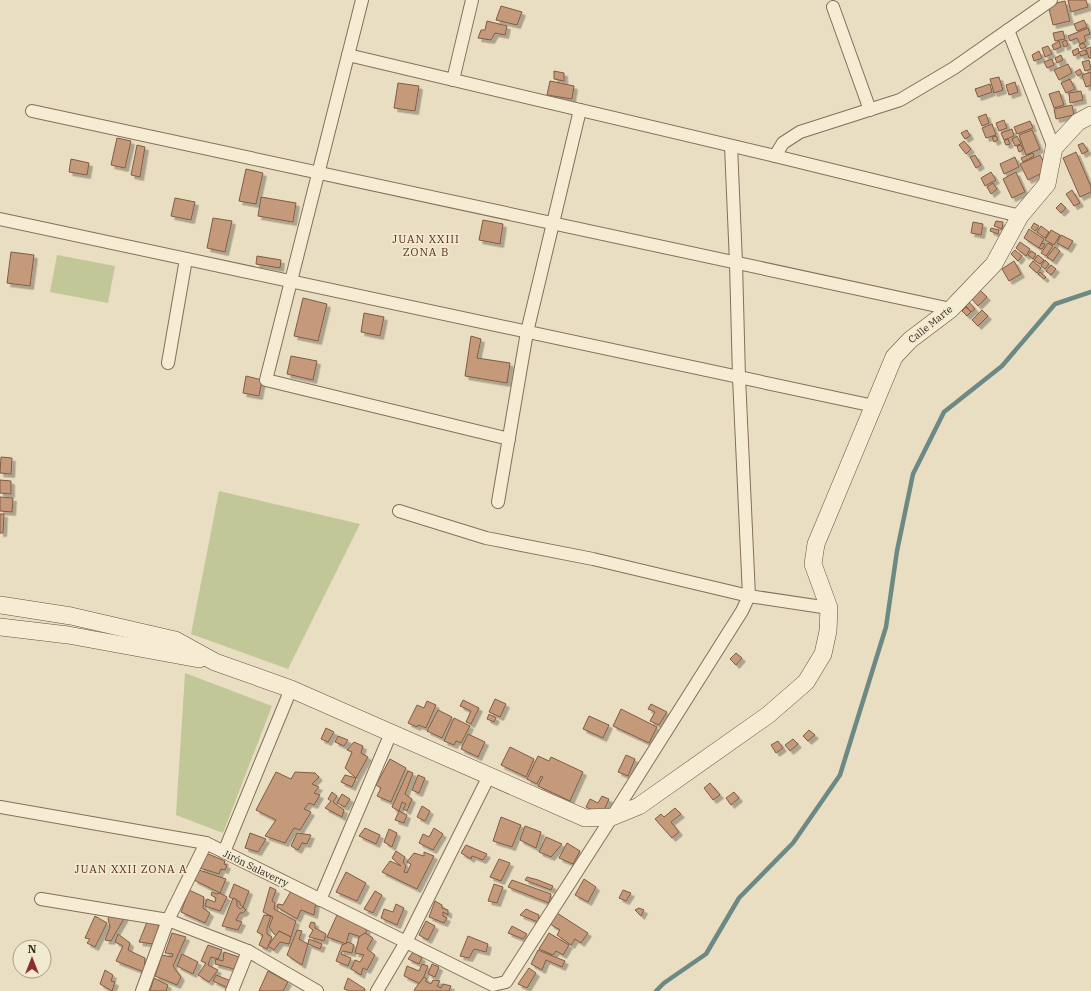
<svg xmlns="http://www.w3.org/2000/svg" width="1091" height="991" viewBox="0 0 1091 991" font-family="'IBM Plex Serif',serif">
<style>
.green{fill:#c1c797}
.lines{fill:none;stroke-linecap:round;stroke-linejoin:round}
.stream{stroke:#6c8a83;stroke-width:4.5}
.building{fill:#c59a7a;stroke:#805b42;filter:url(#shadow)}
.street-casing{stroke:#82705a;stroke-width:14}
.secondary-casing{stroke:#64513e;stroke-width:18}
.street{stroke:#f6ecd4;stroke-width:12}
.secondary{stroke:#f6ecd4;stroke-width:17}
.labels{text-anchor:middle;stroke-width:3.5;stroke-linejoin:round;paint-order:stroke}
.street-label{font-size:10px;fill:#33281e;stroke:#f2e9d1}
.neighbourhood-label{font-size:11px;letter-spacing:1px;fill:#5c2d20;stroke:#f2e9d1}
</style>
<defs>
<filter id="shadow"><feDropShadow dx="3.5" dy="3.5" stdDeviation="0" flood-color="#0004"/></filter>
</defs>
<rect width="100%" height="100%" fill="#eadec2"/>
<g class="green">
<path d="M57,255L115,266L108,303L50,292Z"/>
<path d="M219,491L360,524L288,669L191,634Z"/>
<path d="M185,673L272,706L223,833L176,815Z"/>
</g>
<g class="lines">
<path class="stream" d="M656,991L664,983L706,954L739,898L793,843L840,775L886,627L897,551L913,474L944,412L1002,366L1055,304L1091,292"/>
</g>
<g class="building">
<path d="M1068,0H1086L1088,7L1071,12Z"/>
<path d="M1065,1L1070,21L1053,25L1048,5Z"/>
<path d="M501,6L522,12L517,25L496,20Z"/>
<path d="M1084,20L1087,27L1077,31L1074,24Z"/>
<path d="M487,21L507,26L505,35L495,33L491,40L478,38L481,30H485Z"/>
<path d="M1088,28L1090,34L1084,36L1086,41L1080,44L1077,38L1070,41L1068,36Z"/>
<path d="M1063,31L1065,39L1055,41L1053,33Z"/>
<path d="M1066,40L1068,45L1064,47L1062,42Z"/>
<path d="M1059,41L1061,47L1054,50L1052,45Z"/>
<path d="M1084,43L1086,47L1081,49L1079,45Z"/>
<path d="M1048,46L1052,54L1045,57L1042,48Z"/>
<path d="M1091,47V58H1089L1086,49Z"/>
<path d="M1078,48L1079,53L1074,56L1072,51Z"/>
<path d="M1085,50L1087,54L1081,56L1079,52Z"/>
<path d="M1039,51L1042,58L1034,61L1032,55Z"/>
<path d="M1061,55L1063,60L1057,63L1055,58Z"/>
<path d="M1052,59L1054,65L1047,68L1044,62Z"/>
<path d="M1089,60L1091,69L1085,71L1082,62Z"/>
<path d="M1068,64L1072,73L1059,80L1054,70Z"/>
<path d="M1080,69L1082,73L1078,76L1075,72Z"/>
<path d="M554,71L564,73V81L554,79Z"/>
<path d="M1091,72V85L1086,87L1082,75Z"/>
<path d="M999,77L1003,90L994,93L990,79Z"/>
<path d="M1070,79L1075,89L1066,93L1061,83Z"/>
<path d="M550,81L574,86L572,99L547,95Z"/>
<path d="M1015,82L1018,92L1009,95L1006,85Z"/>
<path d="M398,83L419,86L415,111L394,108Z"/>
<path d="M990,84L992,92L978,97L975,89Z"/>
<path d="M1059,91L1064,105L1054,108L1049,94Z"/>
<path d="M1081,91L1083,100L1070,103L1069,93Z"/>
<path d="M1072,105L1074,115L1056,119L1054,109Z"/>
<path d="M986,114L989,123L982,126L978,117Z"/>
<path d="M1004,120L1007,128L999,131L996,123Z"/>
<path d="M1030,121L1033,128L1017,134L1014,127Z"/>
<path d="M992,124L996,135L986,138L982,128Z"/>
<path d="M1012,129L1014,136L1004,140L1001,133Z"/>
<path d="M967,130L970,136L965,139L961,133Z"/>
<path d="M1032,130L1040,149L1026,155L1019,135Z"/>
<path d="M996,136L998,140L994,142L992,137Z"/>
<path d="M1017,136L1021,144L1015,146L1012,139Z"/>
<path d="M117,138L131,141L125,168L111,165Z"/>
<path d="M1008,139L1010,144L1006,145L1004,141Z"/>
<path d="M964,141L971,149L966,154L959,145Z"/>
<path d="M1083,143L1088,151L1082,154L1078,145Z"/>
<path d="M137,145L145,147L140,177L131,175Z"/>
<path d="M1021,145L1023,150L1019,152L1017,146Z"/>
<path d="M1076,152L1091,187V192L1080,197L1063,158Z"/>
<path d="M1033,153L1034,156L1023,162L1021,158Z"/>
<path d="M975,155L981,165L976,168L970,157Z"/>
<path d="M1040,155L1048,170L1028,180L1020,164Z"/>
<path d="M1015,157L1019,167L1004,174L1000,164Z"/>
<path d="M71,159L89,163L87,175L69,172Z"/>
<path d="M246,169L263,173L256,204L239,201Z"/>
<path d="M991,172L996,180L985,186L981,178Z"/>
<path d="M1016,172L1025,192L1012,198L1003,179Z"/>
<path d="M993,183L997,189L991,194L987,187Z"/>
<path d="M1072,190L1080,203L1074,206L1066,194Z"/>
<path d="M261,197L296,203L293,222L258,216Z"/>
<path d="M175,198L195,202L191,220L171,216Z"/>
<path d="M1061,203L1066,208L1061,213L1056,208Z"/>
<path d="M213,218L232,221L225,252L207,248Z"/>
<path d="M483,220L503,224L500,244L479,240Z"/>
<path d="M996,221L1003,222L1002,229L994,226Z"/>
<path d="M973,222L983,224L981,235L971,233Z"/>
<path d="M1034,223L1039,226L1035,231L1031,228Z"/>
<path d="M1041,226L1049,232L1045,238L1037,232Z"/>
<path d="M991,228L999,230L998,234L990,231Z"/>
<path d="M1029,229L1044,239L1039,248L1024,238Z"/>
<path d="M1051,230L1060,235L1054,245L1045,240Z"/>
<path d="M1061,235L1073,241L1068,249L1057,243Z"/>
<path d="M1020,242L1030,249L1026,256L1016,248Z"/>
<path d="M1042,243L1045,244L1042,249L1039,248Z"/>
<path d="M1048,243L1053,246L1046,256L1041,253Z"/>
<path d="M1055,247L1060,251L1053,261L1047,257Z"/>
<path d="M1015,250L1022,256L1018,261L1011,254Z"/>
<path d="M1031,251L1036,254L1033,259L1028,255Z"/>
<path d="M11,252L34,255L30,286L7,283Z"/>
<path d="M1038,255L1044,260L1040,264L1034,260Z"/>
<path d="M257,256L281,260L280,268L256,264Z"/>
<path d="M1045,260L1049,264L1045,269L1041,266Z"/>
<path d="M1014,261L1021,274L1009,281L1002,269Z"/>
<path d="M1033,261L1041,268L1037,273L1029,266Z"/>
<path d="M1051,265L1056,269L1051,275L1046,271Z"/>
<path d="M1040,272L1046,277L1044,279L1038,274Z"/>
<path d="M980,290L987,297L978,306L971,298Z"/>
<path d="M303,298L327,304L318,341L294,336Z"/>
<path d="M969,302L975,309L971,312L965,305Z"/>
<path d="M966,307L971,312L967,316L962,311Z"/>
<path d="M982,310L988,316L978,326L972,320Z"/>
<path d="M364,313L384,317L380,336L361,332Z"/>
<path d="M471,336L481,339L477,358L510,363L507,383L465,376Z"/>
<path d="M291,356L317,361L313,380L287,374Z"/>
<path d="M246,376L262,380L259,396L243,393Z"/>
<path d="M1,457L12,458L11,474L0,473Z"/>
<path d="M0,480L11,481V494L0,493Z"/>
<path d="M0,497L13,498L12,512L0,511Z"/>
<path d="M0,514H4L3,533H0Z"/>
<path d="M736,653L742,658L736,665L730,659Z"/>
<path d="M495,699L506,704L500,717L489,712Z"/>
<path d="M463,700L479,708L471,724L466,722L471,711L460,706Z"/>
<path d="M427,701L436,705L426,728L418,725L417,727L408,723L417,705L424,708Z"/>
<path d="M651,704L667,712L659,725L650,721L655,712L648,709Z"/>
<path d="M621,709L657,727L649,743L613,726Z"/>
<path d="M438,710L452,717L442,738L427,731Z"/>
<path d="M489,714L496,718L494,722L487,719Z"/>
<path d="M589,716L609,725L603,738L583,729Z"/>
<path d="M454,718L470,726L461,743L456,741L454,745L444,741Z"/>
<path d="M326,728L334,732L328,742L321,739Z"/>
<path d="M809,730L815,735L808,741L803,736Z"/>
<path d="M468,734L485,742L478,757L461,749Z"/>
<path d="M338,736L348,740L344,746L335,742Z"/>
<path d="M793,739L798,744L790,751L785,745Z"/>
<path d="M778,741L783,748L776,753L771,745Z"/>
<path d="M354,742L363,746L361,753L368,757L356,778L345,768L352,752L347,750Z"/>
<path d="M510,747L534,759L526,777L501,765Z"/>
<path d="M626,755L635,759L628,776L618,772Z"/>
<path d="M538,756L549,761L551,757L583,772L570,801L538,786L543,777L541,776L537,784L527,779Z"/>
<path d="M390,759L406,768L391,802L377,796L381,788L376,785Z"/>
<path d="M408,771L413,773L405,794L412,799L407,811L403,809L406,804L402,802L399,811L392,807Z"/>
<path d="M276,772L291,779L295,772L315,773L319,777L312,784L319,787L314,793L320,795L314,805L309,803L304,809L311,812L300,830L294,828L285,843L265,836L276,820L256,810Z"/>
<path d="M345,775L356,778L352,787L341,782Z"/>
<path d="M418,775L425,778L419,793L412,790Z"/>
<path d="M710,783L720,795L713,800L704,788Z"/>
<path d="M332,792L337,796L333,802L344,810L342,817L325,808L331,801L328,799Z"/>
<path d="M734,792L739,798L731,805L726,798Z"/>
<path d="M342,794L350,799L345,807L337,803Z"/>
<path d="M602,796L609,799L602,815L586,807L590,799L598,803Z"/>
<path d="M422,806L430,811L425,821L417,817Z"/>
<path d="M675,808L681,814L671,822L679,832L672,838L655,819L661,814L664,817Z"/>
<path d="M399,811L407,815L404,823L395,820Z"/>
<path d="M501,817L521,825L512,847L493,841Z"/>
<path d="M525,826L541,832L536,848L520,840Z"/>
<path d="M365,828L380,835L376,844L359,836Z"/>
<path d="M434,828L443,834L433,850L419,843L423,834L429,837Z"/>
<path d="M389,829L397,833L392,847L384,842Z"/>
<path d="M250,833L266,839L258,852L245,848Z"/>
<path d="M297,833L311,835L307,844L302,843L298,850L291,846Z"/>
<path d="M546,837L562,844L551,857L539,852Z"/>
<path d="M567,843L580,851L573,864L559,858Z"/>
<path d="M466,845L487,854L483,860L472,856L471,859L461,853Z"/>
<path d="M396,851L405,857L403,862L406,866L404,872L407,873L411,864L407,862L414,853L424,856V852L434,856L417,889L382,872L390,861L401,866L392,858Z"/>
<path d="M206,853L225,861L224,864L227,865L225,870L221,869L219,874L200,868Z"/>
<path d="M499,859L510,863L501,881L490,877Z"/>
<path d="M199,870L226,879L220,893L194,880Z"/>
<path d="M346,872L366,883L357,901L336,892Z"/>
<path d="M527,877L538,880L553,886L551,890L525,880Z"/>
<path d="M584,879L596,887L588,902L575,895Z"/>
<path d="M512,880L551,894L549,903L508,887Z"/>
<path d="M234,884L249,891L243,907L240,905V902L229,897Z"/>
<path d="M494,884L503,887L497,903L488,901Z"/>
<path d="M270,887L276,890L272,901L275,903L274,909L296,921L291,937L279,931L278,937L274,934L269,927L273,917L263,912Z"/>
<path d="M189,890L204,897L203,908L210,913L205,923L181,912Z"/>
<path d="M623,890L631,893L626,901L619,898Z"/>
<path d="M291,891L316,902L314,915L301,910L297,919L277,907L278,904L283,905Z"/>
<path d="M375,891L382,895L373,913L364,909Z"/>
<path d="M212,892L217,894L220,893L227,897L220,911L205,906L207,899L215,902L216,898L211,895Z"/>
<path d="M233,898L237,900V906L240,909L243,907L246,910L243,913H240L236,920L242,922L238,930L222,926Z"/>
<path d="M435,901L442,905V908L448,910V915L443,912V916L447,918L444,923L429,917Z"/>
<path d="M396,904L404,908L397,925L381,918L384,909L393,912Z"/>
<path d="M639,908L644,910L641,916L635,910Z"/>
<path d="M526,909L539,915L538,922L520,915Z"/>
<path d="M110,913L125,917L111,941L105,940L110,927L108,919Z"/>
<path d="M557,913L588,933L581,943L575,939L571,945L557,935L560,930L550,924Z"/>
<path d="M264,915L271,916L267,928V934L272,937L267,949L259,945L263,935L257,932Z"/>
<path d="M337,915L367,929L364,938L349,933L346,944L327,937Z"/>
<path d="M95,916L107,923L95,947L87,943L90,939L85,938Z"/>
<path d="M426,921L435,926L428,940L419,935Z"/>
<path d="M147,922L162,926L153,944L139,942Z"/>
<path d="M311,922L315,923V928L326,934L324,941L309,937L313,930L309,927Z"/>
<path d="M512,926L527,934L523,939L508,933Z"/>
<path d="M297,930L302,931L299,939L308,944L302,965L287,955Z"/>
<path d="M279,931L291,937L289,944L280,942L274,950L268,946Z"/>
<path d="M172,933L186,937L173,966L181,977L177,985L155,976L162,955L172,957L173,954L165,953Z"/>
<path d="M365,933L373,938L367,949L375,955L367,970L363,968L361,975L351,969L355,960L360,962L364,955L355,953L359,937Z"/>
<path d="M549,933L569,945L563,955L556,951L553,955L539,949Z"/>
<path d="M118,934L130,943L128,950L145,958L144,972L116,961L123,946L115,942Z"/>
<path d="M468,936L488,944L486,952L474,949L469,958L460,956Z"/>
<path d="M309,939L322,944L320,949L308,944Z"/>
<path d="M349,942L354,945L352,953L343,951L341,954L351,958L348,966L336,961L342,945Z"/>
<path d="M208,945L222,950L218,959L211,957L208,965L218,970L209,982L198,975L206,963L201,961Z"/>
<path d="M538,950L565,961L562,967L546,960L542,970L531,964Z"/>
<path d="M224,952L239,957L234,969L215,964L216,959L223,961Z"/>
<path d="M413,952L422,958L419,964L408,959Z"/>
<path d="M182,954L198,962L193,974L177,966Z"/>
<path d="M422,964L428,966L421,984L404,976L407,966L419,971Z"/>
<path d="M432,964L439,967L435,977L428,974Z"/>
<path d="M529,968L536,973L527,988L518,984Z"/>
<path d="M105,970L113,975L111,981L115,982L112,991L100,984Z"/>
<path d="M268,971L288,982L283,991H259Z"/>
<path d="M216,975L231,981L228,988L213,981Z"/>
<path d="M424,977L427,979L425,981L431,984L433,980L440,981L437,986L441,988L443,984L451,986L449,991H416L414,990Z"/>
<path d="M154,978L168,985L166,991H150Z"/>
<path d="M348,978L365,989L364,991H350L344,989Z"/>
</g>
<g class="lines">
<defs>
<g id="street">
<path d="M362,0L266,380L509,439"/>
<path d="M833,7L870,110"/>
<path d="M1008,30L1054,148"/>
<path d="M348,55L775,156L1020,216"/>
<path d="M453,80L472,0"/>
<path d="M32,111L951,309"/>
<path d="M775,156L783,143L800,132L900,100L954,68L1051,0"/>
<path d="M0,219L874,406"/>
<path d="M168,363L186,259"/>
<path d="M498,502L527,332L580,110"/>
<path d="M399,511L486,538L593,559L749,596L829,608"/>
<path d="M0,807L206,843L493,985L506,982L612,817L742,611L749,596L739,377L736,263L731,146"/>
<path d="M224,852L291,689"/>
<path d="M41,899L168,920L248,951L317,991"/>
<path d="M320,900L391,733"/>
<path d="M142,991L168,920L206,843"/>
<path d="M232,991L248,951"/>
<path d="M377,991L406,942L489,776"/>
</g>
<g id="secondary">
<path d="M0,605L71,616L175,640L215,662L291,689L585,818L612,817L639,806L768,715L806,682L823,654L828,631L829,608L813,564L816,544L894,357L910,340L951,309L994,264L1020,216L1047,184L1054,148L1078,122L1091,115"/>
<path d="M0,627L68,635L199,659"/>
</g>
</defs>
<use href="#street" class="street-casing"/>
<use href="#secondary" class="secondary-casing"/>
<use href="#street" class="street"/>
<use href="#secondary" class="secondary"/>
</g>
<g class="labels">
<g class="street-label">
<text transform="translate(930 324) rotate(-39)" y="4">Calle Marte</text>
<text transform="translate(256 868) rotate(26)" y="4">Jirón Salaverry</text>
</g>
<g class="neighbourhood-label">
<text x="426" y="243">JUAN XXIII<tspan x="426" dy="13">ZONA B</tspan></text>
<text x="131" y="873">JUAN XXII ZONA A</text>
</g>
</g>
<g transform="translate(32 959)"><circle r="19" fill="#f2e9d1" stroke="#a69c89"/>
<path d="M0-3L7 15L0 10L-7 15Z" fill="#8d2f30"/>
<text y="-6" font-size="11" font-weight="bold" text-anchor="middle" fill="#33281e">N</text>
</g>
</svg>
